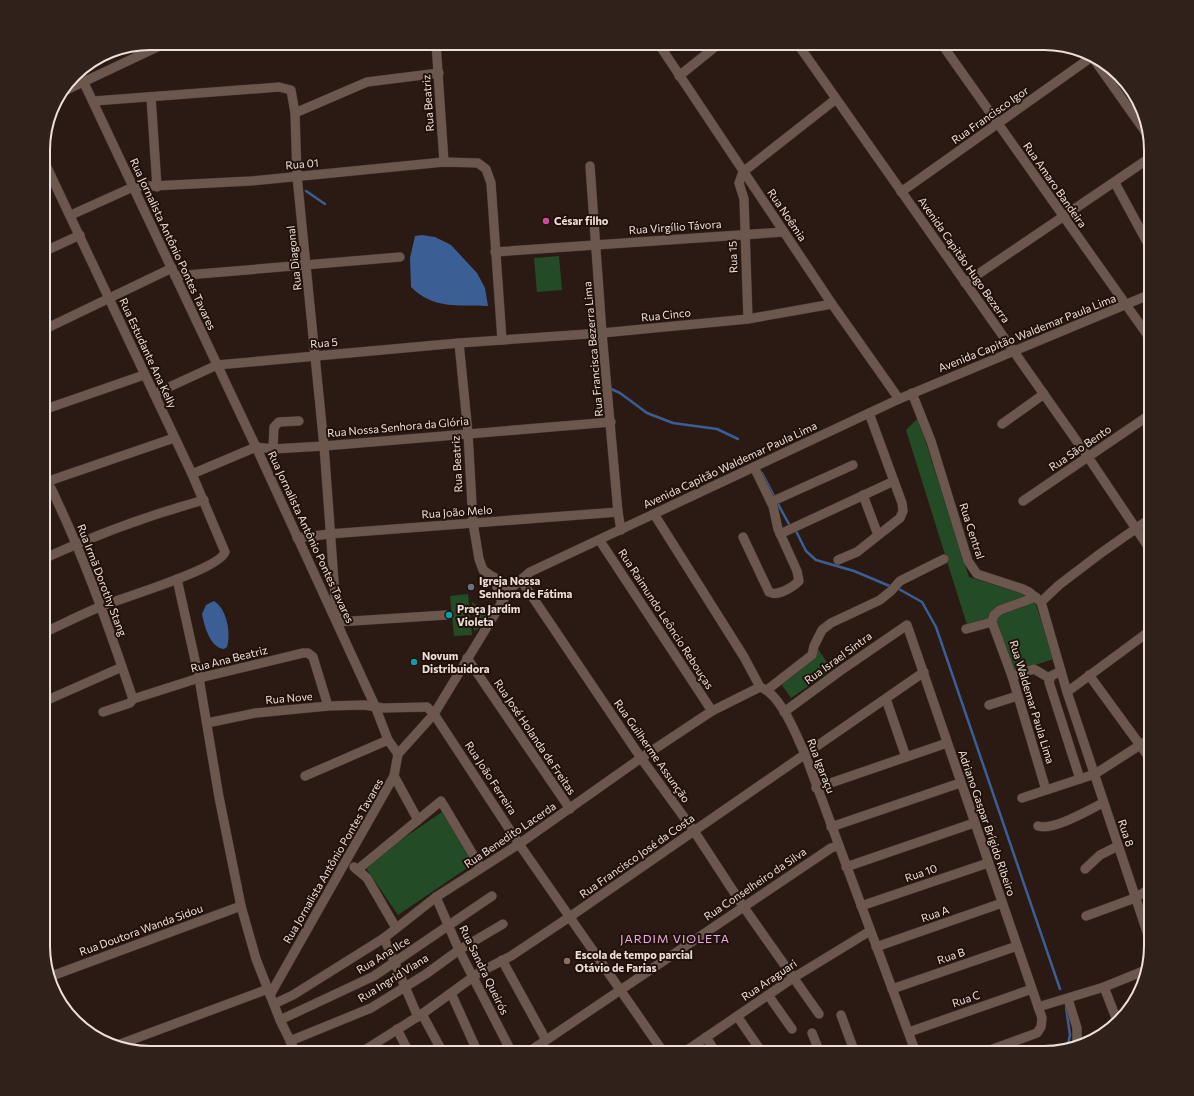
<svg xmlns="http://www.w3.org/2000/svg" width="1194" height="1096" viewBox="0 0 1194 1096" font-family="Commissioner,sans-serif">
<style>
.green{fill:#234b25}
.water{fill:#3b5e94}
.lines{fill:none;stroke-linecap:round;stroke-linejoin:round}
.stream{stroke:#3b5e94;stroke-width:2.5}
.minor-casing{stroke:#433532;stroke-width:10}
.minor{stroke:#6c574f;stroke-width:9}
.hotel-dot{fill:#d1479c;stroke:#21110a;stroke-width:1.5}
.worship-dot{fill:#6b7280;stroke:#21110a;stroke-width:1.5}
.culture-dot{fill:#0f9aa8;stroke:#21110a;stroke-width:1.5}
.education-dot{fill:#8d6e63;stroke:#21110a;stroke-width:1.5}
.labels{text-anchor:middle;stroke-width:4;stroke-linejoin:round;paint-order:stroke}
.street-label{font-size:11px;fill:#ecdfdb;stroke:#21110a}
.poi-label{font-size:11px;font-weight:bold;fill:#ecdfdb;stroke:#21110a;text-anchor:start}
.neighbourhood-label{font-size:12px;letter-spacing:1px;fill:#e6ace4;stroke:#21110a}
.rim{fill:none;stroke:#ecdfdb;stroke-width:2}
</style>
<rect width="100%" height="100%" fill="#2b1a13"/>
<g class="green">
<path d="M559,256L562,290L537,292L534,258Z"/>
<path d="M918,418L969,577L1027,595L1036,605L1054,659L1013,672L995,619L967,625L906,430Z"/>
<path d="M468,594L472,635L454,636L450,596Z"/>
<path d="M472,602L488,614L478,629L474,631Z"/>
<path d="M818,649L832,670L791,698L777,678Z"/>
<path d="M442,812L476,862L398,915L364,865Z"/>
</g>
<g class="water">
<path d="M422,235L435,237L451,245L477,273L485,288L488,306C459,305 432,309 411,287L410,258L415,236Z"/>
<path d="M214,601C227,609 231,633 227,647L224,649C210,648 204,625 202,614L206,605Z"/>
</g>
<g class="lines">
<g class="stream">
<path d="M306,191L325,204"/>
<path d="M609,388L620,393L647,413L673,423L717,429L738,439"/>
<path d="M762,473L775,498"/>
<path d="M778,504L790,526"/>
<path d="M796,531L806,551L816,560L854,571L892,587"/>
<path d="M897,588L922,602L936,627L1060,989"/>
<path d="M1066,1007L1070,1035L1067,1049"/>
</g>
<defs>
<g id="minor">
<path d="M436,43L444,162"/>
<path d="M658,43L832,304L899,399"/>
<path d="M797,43L1088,457L1151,551"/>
<path d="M941,43L1151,340"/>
<path d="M1091,55L1149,137"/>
<path d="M679,76L720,43"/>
<path d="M84,83L256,447L375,706L388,740L398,754L394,776L270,995"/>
<path d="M62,92L166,43"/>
<path d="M151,97L157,187"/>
<path d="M94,101L279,87L291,90L295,113L297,176L324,446L337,622L446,615"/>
<path d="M295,113L367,82L439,73"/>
<path d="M590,166L602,333L618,512L621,530"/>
<path d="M1115,183L1147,242"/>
<path d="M901,192L1093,56"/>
<path d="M71,215L133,187L251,181L444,162L478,163L486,169L491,183L502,340"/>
<path d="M43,252L80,235"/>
<path d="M495,252L784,232"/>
<path d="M175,276L400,257"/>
<path d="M965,283L1151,157"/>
<path d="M748,319L744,199L739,183L743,172L836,99"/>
<path d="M43,330L172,268"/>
<path d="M459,343L468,433L473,523L479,559L483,570L510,589"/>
<path d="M912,393L931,441L968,561L977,574L1023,589L1029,592L1041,602L1067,692L1151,944"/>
<path d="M154,394L217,365L459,343L602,333L748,319L832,304"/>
<path d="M43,410L144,375"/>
<path d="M1002,424L1044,394"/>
<path d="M273,449L274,427L279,422L299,421"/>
<path d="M43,472C80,545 107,622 133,699"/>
<path d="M192,474L256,447L273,449L324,446L611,422"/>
<path d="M43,483L174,438"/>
<path d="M863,495L878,535"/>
<path d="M1023,501L1151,414"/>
<path d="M771,502L853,465"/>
<path d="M654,514L744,657L760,687C781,694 796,735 805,754L916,1053"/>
<path d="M780,534L894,481"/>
<path d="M743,537L769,592C777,597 793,587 799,581L797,571L778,529L773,506L754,467"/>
<path d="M297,538L329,534L618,512"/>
<path d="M600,541L712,711"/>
<path d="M43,559C95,535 149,515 204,500"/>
<path d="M838,560L857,552L900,518L903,511L902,503L869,413"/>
<path d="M494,577L502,603"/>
<path d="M177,579L199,678L219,797L241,906L256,959L280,1020L296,1053"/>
<path d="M521,580L641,758L694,831L743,906L819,1014"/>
<path d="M1041,602L1059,585L1101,553L1151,518"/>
<path d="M992,622L1012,676L1046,790"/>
<path d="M966,629L992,622L994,615L1000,610L1036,597"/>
<path d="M43,633C63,624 82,614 102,606C122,598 220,569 225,552L192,474L43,159"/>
<path d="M467,658L570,809"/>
<path d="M1061,671L1051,676L1049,682L1080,779"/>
<path d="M1089,675L1151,760"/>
<path d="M1012,676L1034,669L1049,678"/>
<path d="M767,690L812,655L814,646L822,630L831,623L880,600L891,591L900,581L944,559"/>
<path d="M1067,692L1151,630"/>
<path d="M886,699L906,757"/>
<path d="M43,702L122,667"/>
<path d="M989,705L1017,696"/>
<path d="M103,712L130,703L133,699L199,678L303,653H308L313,657L328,706"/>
<path d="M784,712L840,671L907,625L1042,1018L1041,1027L1037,1033L982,1053"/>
<path d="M207,723L256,713L328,706L364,705L383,708L427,707L434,714L519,844L664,1053"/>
<path d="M398,754L434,714L510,589L530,572L899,399L1151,294"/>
<path d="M305,776L388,740"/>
<path d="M394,776L418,820"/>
<path d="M816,788L947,743"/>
<path d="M1022,798L1095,774L1151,738"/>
<path d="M1038,826C1054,831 1088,810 1103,803"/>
<path d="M831,827L960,783"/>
<path d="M354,867L367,878L396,928"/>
<path d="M846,867L974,823"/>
<path d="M1085,869L1100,855L1118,846"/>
<path d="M357,870L441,801L481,868"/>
<path d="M436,897L459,950L512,1053"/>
<path d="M861,906L988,863"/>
<path d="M1086,916L1135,898L1151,888"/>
<path d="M384,938L418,1017"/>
<path d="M876,947L1002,903"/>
<path d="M502,960L546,1040"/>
<path d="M49,977L241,906"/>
<path d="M1104,987L1118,1023"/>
<path d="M892,989L1017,946"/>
<path d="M451,993L478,1053"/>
<path d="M768,995L792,1029"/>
<path d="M1068,999L1077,1028V1046"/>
<path d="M274,1004L293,995L384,938L436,897L519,844L641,758L712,711L760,687"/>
<path d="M1038,1007L1104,987L1146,970"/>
<path d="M422,1014L443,1053"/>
<path d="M841,1015L855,1053"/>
<path d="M737,1016L761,1051"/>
<path d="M280,1020L374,976L492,896"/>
<path d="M397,1029L409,1053"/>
<path d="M909,1032L1032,989"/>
<path d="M812,1033L820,1053"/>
<path d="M706,1037L716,1053"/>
<path d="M290,1041L371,1008L426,974L459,950L503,924"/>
<path d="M115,1046L268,989"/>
<path d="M783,1051L784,1053"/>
<path d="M360,1053L422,1014L480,972L511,956L571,916L924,672"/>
<path d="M527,1053L831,848L838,846"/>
<path d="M683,1053L793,978L870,931"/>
</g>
</defs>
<use href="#minor" class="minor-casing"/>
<use href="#minor" class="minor"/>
</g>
<circle class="hotel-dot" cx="546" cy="221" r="4"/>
<circle class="worship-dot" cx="471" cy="587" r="4"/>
<g class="culture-dot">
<circle cx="449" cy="615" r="4"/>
<circle cx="414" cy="662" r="4"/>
</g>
<circle class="education-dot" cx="567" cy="961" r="4"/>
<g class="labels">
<g class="street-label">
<text transform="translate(428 103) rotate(-94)" y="4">Rua Beatriz</text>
<text transform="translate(990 115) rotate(-35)" y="4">Rua Francisco Igor</text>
<text transform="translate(302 164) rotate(-5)" y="4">Rua 01</text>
<text transform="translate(1055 185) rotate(55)" y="4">Rua Amaro Bandeira</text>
<text transform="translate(787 215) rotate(56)" y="4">Rua Noêmia</text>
<text transform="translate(675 227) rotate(-4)" y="4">Rua Virgílio Távora</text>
<text transform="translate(173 244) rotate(65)" y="4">Rua Jornalista Antônio Pontes Tavares</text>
<text transform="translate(733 257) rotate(-92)" y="4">Rua 15</text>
<text transform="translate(294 258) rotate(-96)" y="4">Rua Diagonal</text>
<text transform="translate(964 260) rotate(55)" y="4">Avenida Capitão Hugo Bezerra</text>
<text transform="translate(666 315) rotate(-6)" y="4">Rua Cinco</text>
<text transform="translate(1027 333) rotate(-22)" y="4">Avenida Capitão Waldemar Paula Lima</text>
<text transform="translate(324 343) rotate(-5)" y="4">Rua 5</text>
<text transform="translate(593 349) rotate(-95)" y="4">Rua Francisca Bezerra Lima</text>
<text transform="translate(148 353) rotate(65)" y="4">Rua Estudante Ana Kelly</text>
<text transform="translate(398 427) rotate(-5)" y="4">Rua Nossa Senhora da Glória</text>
<text transform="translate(1080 448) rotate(-34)" y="4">Rua São Bento</text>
<text transform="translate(457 464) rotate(-93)" y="4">Rua Beatriz</text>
<text transform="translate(730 465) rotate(-25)" y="4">Avenida Capitão Waldemar Paula Lima</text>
<text transform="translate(457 512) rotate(-4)" y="4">Rua João Melo</text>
<text transform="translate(972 531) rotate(72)" y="4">Rua Central</text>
<text transform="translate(311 537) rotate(65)" y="4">Rua Jornalista Antônio Pontes Tavares</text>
<text transform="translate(102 580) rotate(69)" y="4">Rua Irmã Dorothy Stang</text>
<text transform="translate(666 619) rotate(57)" y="4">Rua Raimundo Leôncio Rebouças</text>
<text transform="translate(838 658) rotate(-36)" y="4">Rua Israel Sintra</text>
<text transform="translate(229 659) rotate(-14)" y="4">Rua Ana Beatriz</text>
<text transform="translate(289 698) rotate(-5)" y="4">Rua Nove</text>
<text transform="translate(1032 702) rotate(73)" y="4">Rua Waldemar Paula Lima</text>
<text transform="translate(535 737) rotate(56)" y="4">Rua José Holanda de Freitas</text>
<text transform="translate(652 751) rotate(55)" y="4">Rua Guilherme Assunção</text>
<text transform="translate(821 766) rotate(69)" y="4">Rua Igaraçu</text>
<text transform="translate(491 778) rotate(57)" y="4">Rua João Ferreira</text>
<text transform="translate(987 823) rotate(71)" y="4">Adriano Gaspar Brígido Ribeiro</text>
<text transform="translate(1126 833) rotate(71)" y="4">Rua 8</text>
<text transform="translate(510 835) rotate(-34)" y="4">Rua Benedito Lacerda</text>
<text transform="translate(637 856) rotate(-35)" y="4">Rua Francisco José da Costa</text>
<text transform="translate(333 861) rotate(-60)" y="4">Rua Jornalista Antônio Pontes Tavares</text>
<text transform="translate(921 873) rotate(-19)" y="4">Rua 10</text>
<text transform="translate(755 884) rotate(-34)" y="4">Rua Conselheiro da Silva</text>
<text transform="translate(935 914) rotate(-19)" y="4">Rua A</text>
<text transform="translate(141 930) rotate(-20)" y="4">Rua Doutora Wanda Sidou</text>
<text transform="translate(383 955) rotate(-32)" y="4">Rua Ana Ilce</text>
<text transform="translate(951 956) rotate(-19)" y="4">Rua B</text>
<text transform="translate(484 970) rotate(64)" y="4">Rua Sandra Queirós</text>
<text transform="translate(393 978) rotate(-32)" y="4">Rua Ingrid Viana</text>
<text transform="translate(769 980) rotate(-34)" y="4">Rua Araguari</text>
<text transform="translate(966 999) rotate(-19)" y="4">Rua C</text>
</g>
<g class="poi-label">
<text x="554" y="225">César filho</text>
<text x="479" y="585">Igreja Nossa<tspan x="479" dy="13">Senhora de Fátima</tspan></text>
<text x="457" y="613">Praça Jardim<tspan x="457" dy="13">Violeta</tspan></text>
<text x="422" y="660">Novum<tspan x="422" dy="13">Distribuidora</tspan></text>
<text x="575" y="959">Escola de tempo parcial<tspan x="575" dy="13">Otávio de Farias</tspan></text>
</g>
<g class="neighbourhood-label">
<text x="675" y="943">JARDIM VIOLETA</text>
</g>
</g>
<path d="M0 0H1194V1096H0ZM150 50H1044A100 100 0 0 1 1144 150V946A100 100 0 0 1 1044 1046H150A100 100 0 0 1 50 946V150A100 100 0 0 1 150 50Z" fill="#31211b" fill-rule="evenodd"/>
<path class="rim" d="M150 50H1044A100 100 0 0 1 1144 150V946A100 100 0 0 1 1044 1046H150A100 100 0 0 1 50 946V150A100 100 0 0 1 150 50Z"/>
</svg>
